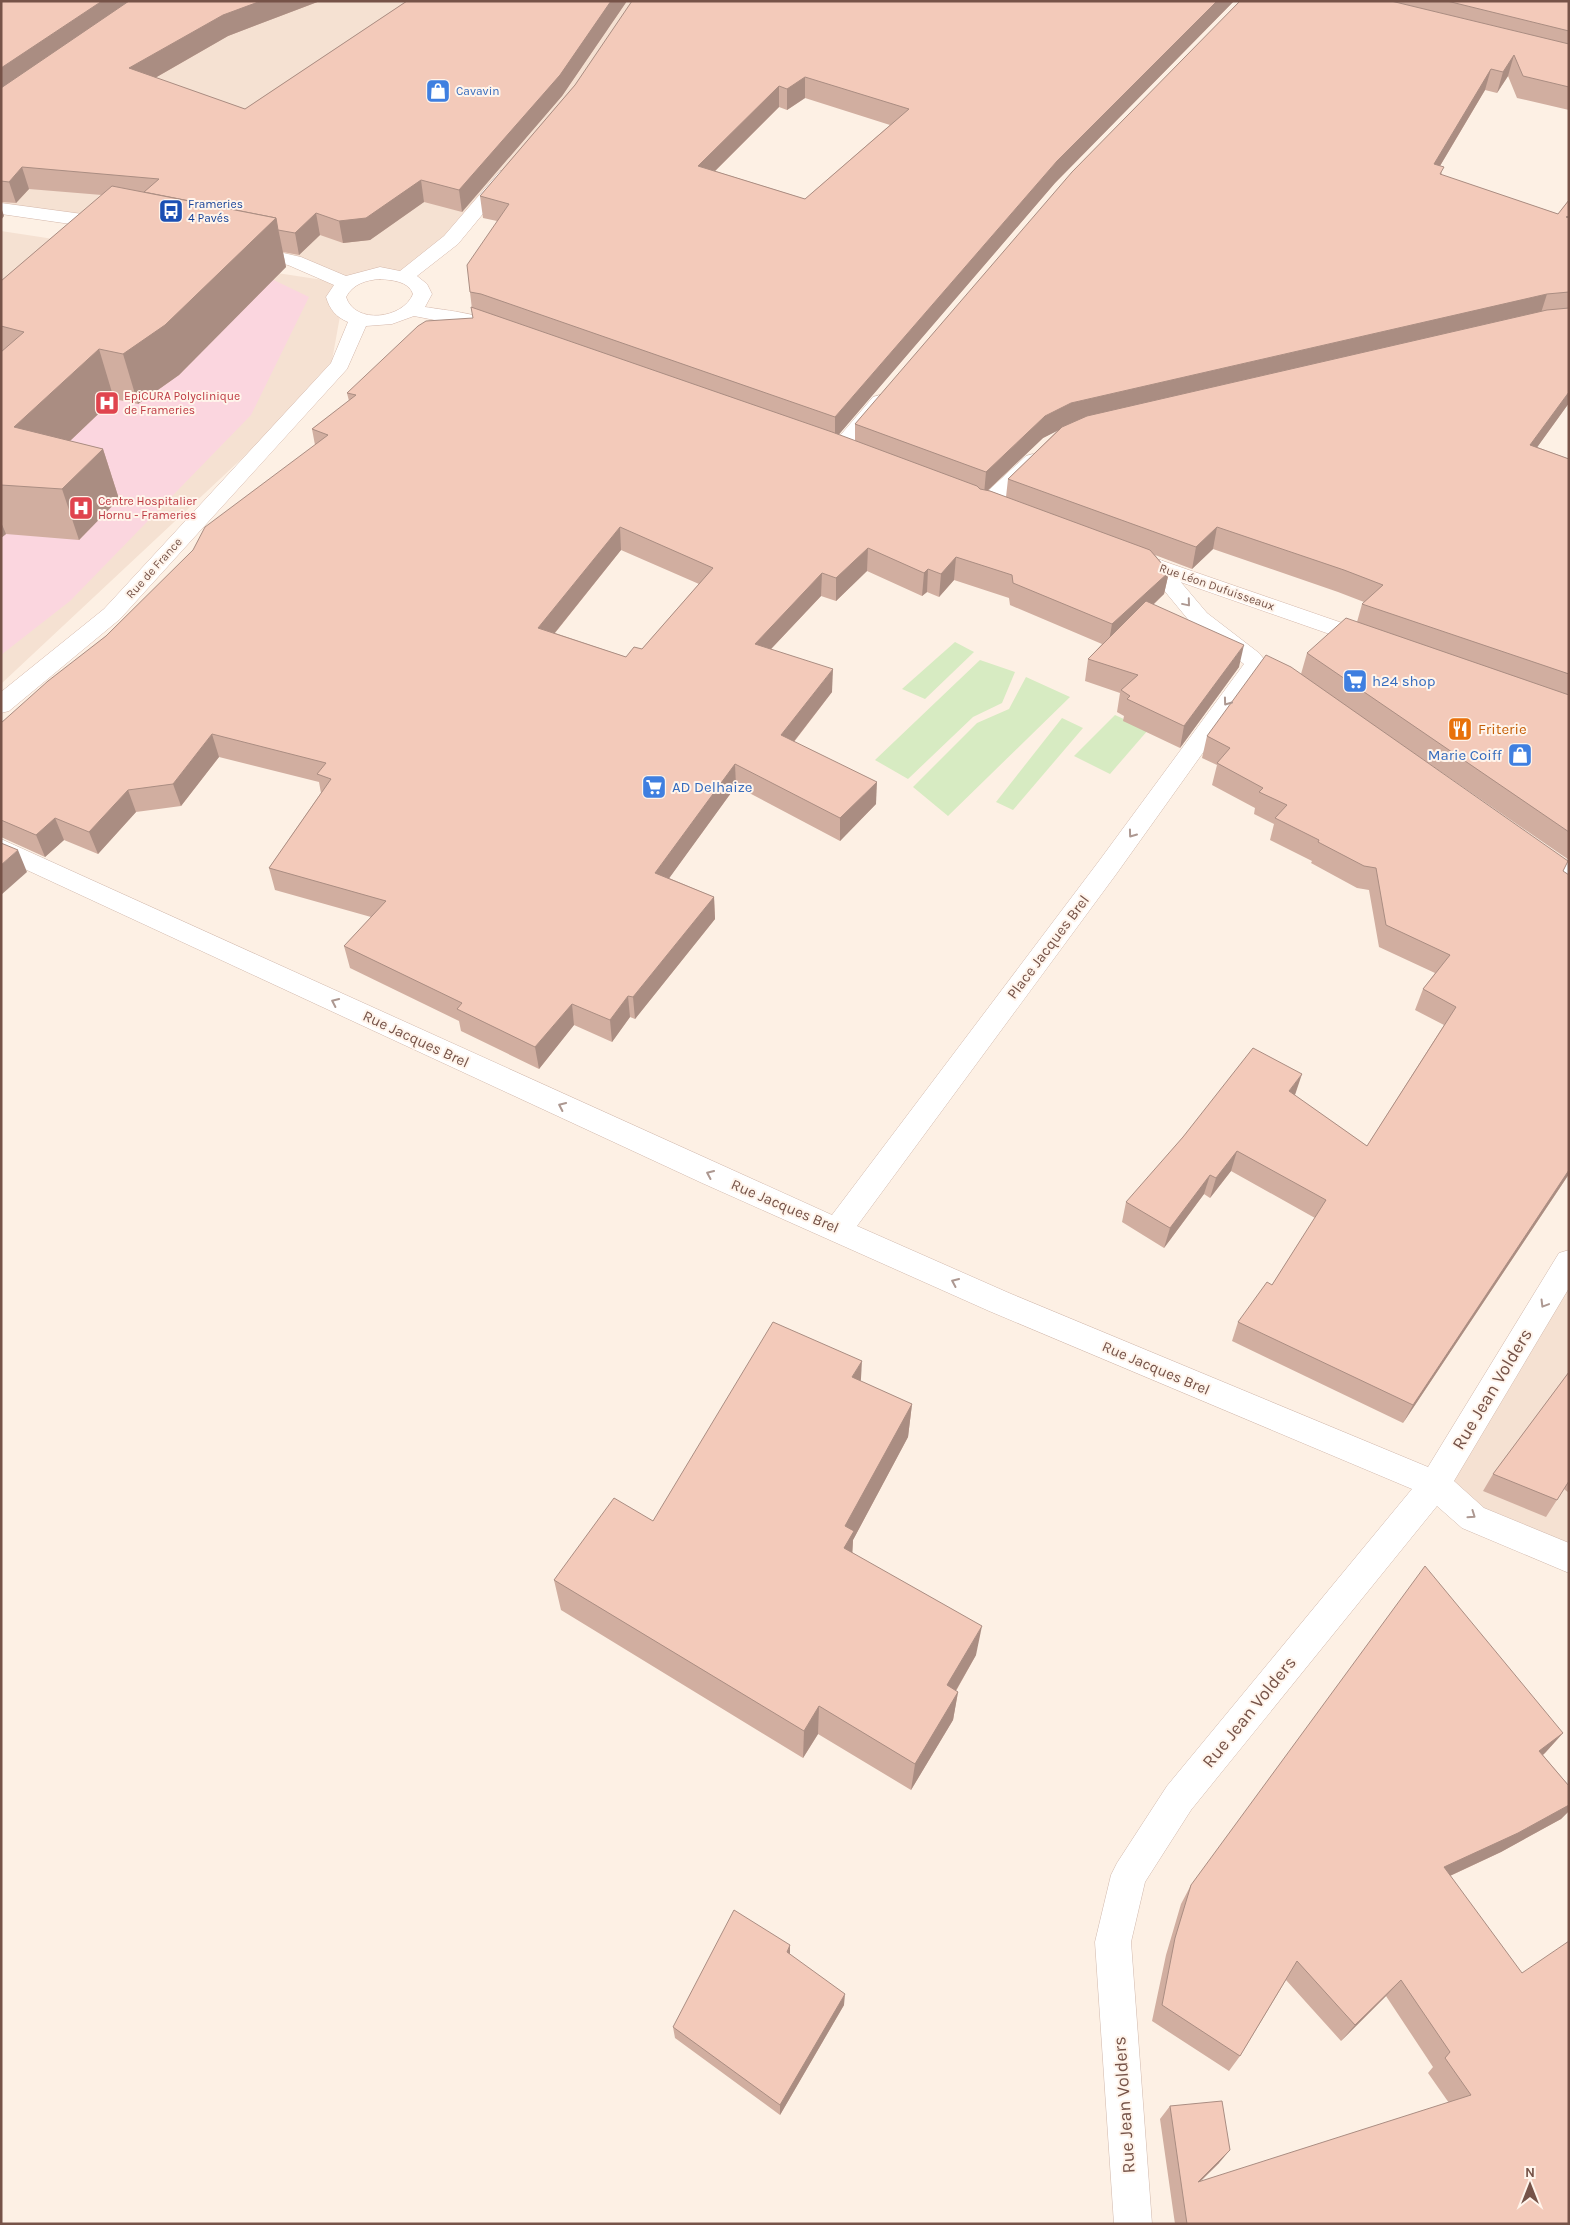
<svg xmlns="http://www.w3.org/2000/svg" width="1570" height="2225" viewBox="0 0 1570 2225" font-family="Karla,sans-serif">
<style>
.residential{fill:#f5e1d2}
.medical{fill:#fbd6df}
.green{fill:#d7ebc2}
.lines{fill:none;stroke-linecap:round;stroke-linejoin:round}
.street-casing{stroke:#d1b8ac;stroke-width:1}
.secondary-casing{stroke:#d4b7aa;stroke-width:1}
.street{fill:#fff;fill-rule:evenodd}
.secondary{fill:#fff;fill-rule:evenodd}
.wall{fill:#d1aea0;fill-rule:evenodd}
.shaded-wall{fill:#aa8d82}
.building{fill:#f3caba;stroke:#aa8d82;fill-rule:evenodd}
.oneway{stroke:#ad9891}
.labels{text-anchor:middle;stroke-width:4;stroke-linejoin:round;paint-order:stroke}
.far-shop-label{font-size:12px;fill:#366cbe;stroke:#fff4eb;text-anchor:start}
.far-transit-label{font-size:12px;fill:#164399;stroke:#fff4eb;text-anchor:start}
.far-health-label{font-size:12px;fill:#be3a42;stroke:#fff4eb;text-anchor:start}
.far-street-label{font-size:12px;fill:#765348;stroke:#fff4eb}
.shop-label{font-size:15px;fill:#366cbe;stroke:#fff4eb;text-anchor:start}
.food-label{font-size:15px;fill:#c56008;stroke:#fff4eb;text-anchor:start}
.street-label{font-size:15px;fill:#765348;stroke:#fff4eb}
.near-street-label{font-size:18px;fill:#765348;stroke:#fff4eb}
</style>
<rect width="100%" height="100%" fill="#fdf0e4"/>
<g class="residential">
<path d="M153,1H637L569,101L451,240L405,276L393,274L346,283L329,377L1,684V231L343,283L294,261L1,208V104Z"/>
<path d="M1569,1262V1558L1435,1484Z"/>
</g>
<path class="medical" d="M220,254L309,297L251,415L70,601L1,655V301Z"/>
<g class="green">
<path d="M955,642L974,652L925,699L902,689Z"/>
<path d="M980,660L1015,672L1002,703L973,717L908,779L875,760Z"/>
<path d="M1026,677L1070,697L948,816L913,787L977,723L1009,709Z"/>
<path d="M1115,715L1148,730L1110,774L1074,756Z"/>
<path d="M1062,718L1083,728L1013,810L996,802Z"/>
</g>
<g class="lines">
<defs>
<g id="street">
<path d="M880,395L887,397L890,401L887,405L846,453L839,455L832,453L829,449L832,445L873,397Z"/>
<path d="M1033,454L1040,456L1043,460L1040,464L994,510L986,512L978,510L975,505L978,500L1026,456Z"/>
<path d="M1155,559L1163,561L1207,613L1259,653L1267,663L1117,873L857,1226L1009,1293L1428,1467L1559,1253L1569,1250V1288L1454,1481L1484,1508L1569,1543V1573L1462,1528L1437,1506L1191,1810L1145,1882L1131,1942L1152,2224H1114L1095,1942L1111,1875L1117,1863L1167,1786L1412,1489L989,1311L702,1183L1,858V839L832,1215L1099,861L1244,664L1191,623L1144,566L1147,561Z"/>
<path d="M1531,841L1540,844L1569,863V884L1560,881L1522,856L1519,850L1522,844Z"/>
</g>
<g id="secondary">
<path d="M506,170L512,171L515,175L458,244L417,276L427,284L432,294L425,307C443,310 495,315 505,329L502,333L495,335L471,327L414,316L392,324L366,326L347,369L120,619L9,711L1,713V692L104,609L331,363L348,322C336,317 330,310 326,297L334,285L288,265L241,255L239,251L241,247L248,245L301,257L346,276L380,267L400,271L444,236L500,171ZM380,279C391,280 409,281 413,294C403,319 355,325 346,297C353,284 366,280 380,279Z"/>
<path d="M1,203L112,218L119,220L121,224L119,228L112,230L1,214Z"/>
<path d="M1131,550L1377,635L1380,640L1377,645L1369,647L1361,645L1123,562L1120,557L1123,552Z"/>
</g>
</defs>
<use href="#street" class="street-casing"/>
<use href="#secondary" class="secondary-casing"/>
<use href="#street" class="street"/>
<use href="#secondary" class="secondary"/>
</g>
<g class="wall">
<path d="M1,1H320L228,36L155,78L245,109L407,1H627L562,96L462,212L424,202L370,240L343,243L320,235L299,255L283,252L286,267L179,375L138,404L114,399L70,441L103,449L119,499L79,540L6,534L1,538V281L102,195L29,189L16,203L1,202Z"/>
<path d="M1234,1L1055,183L838,435L855,441V424L1240,1H1569V110L1517,98L1508,76L1497,93L1485,90L1440,166L1442,175L1558,214L1569,200V403L1537,447L1569,459V860L1370,723L1563,872L1569,1174L1403,1423L1232,1341L1238,1322L1272,1285L1315,1218L1231,1171L1210,1198L1204,1194L1164,1248L1122,1222L1126,1202L1294,1095L1367,1146L1444,1025L1415,1010L1423,989L1435,973L1379,947L1369,890L1357,888L1311,863L1312,861L1270,840L1274,824L1254,814L1255,808L1212,785L1217,765L1202,758L1207,736L1301,674L1307,653L1357,622L1362,604L1364,602L1338,592L1213,549L1192,569L1155,555L1169,572L1164,594L1153,605L1239,667L1180,748L1123,721L1124,716L1117,712L1120,693L1085,681L1088,659L1102,644L1010,605L1009,598L954,580L939,597L927,592L922,596L867,571L836,601L821,596L771,649L832,692L794,742L876,804L840,841L736,786L669,878L714,897L715,919L635,1019L630,1017L612,1042L574,1025L539,1069L461,1031L459,1021L350,968L344,946L371,917L275,890L269,868L321,793L319,782L219,757L181,806L136,812L98,854L64,840L45,857L1,837V723L106,636L315,445L312,429L349,401L347,393L473,318L470,292L497,221L483,218L480,196L575,85ZM805,98L890,125L805,199L715,171L779,107L787,110ZM1058,430L1008,479L1006,497L988,490L1043,438ZM621,550L699,584L642,649L626,657L555,633Z"/>
<path d="M1569,1372V1493L1564,1489L1546,1517L1483,1491L1493,1474Z"/>
<path d="M860,1381L912,1404L908,1437L853,1540L852,1552L976,1655L956,1691L958,1692L953,1720L911,1790L818,1734L803,1758L561,1610L554,1580L653,1521Z"/>
<path d="M1563,1733L1543,1755L1569,1786V1811L1561,1819L1501,1852L1450,1876L1569,2224H1175L1160,2119L1170,2106L1219,2163L1200,2182L1449,2103L1428,2073L1433,2067L1386,1996L1341,2041L1286,1980L1240,2056L1229,2071L1152,2021L1166,1955L1181,1904L1191,1885Z"/>
<path d="M790,1945V1954L844,2005L780,2115L675,2038L673,2027Z"/>
</g>
<g class="shaded-wall">
<path d="M102,1H138L1,94V68Z"/>
<path d="M261,1H320L228,36L134,90L129,68L223,15Z"/>
<path d="M611,1H627L562,96L462,212L459,190Z"/>
<path d="M1217,1H1234L1055,183L835,439V417L1057,161Z"/>
<path d="M1514,55L1508,76L1497,93L1503,72Z"/>
<path d="M1491,69L1485,90L1428,186L1434,164Z"/>
<path d="M805,77V98L787,110V89Z"/>
<path d="M779,86V107L699,187L698,166Z"/>
<path d="M22,167L29,189L16,203L9,182Z"/>
<path d="M421,180L424,202L370,240L343,243L339,221Z"/>
<path d="M1,207L4,216L1,220Z"/>
<path d="M316,213L320,235L299,255L295,233Z"/>
<path d="M276,218L286,267L179,375L138,404L123,354Z"/>
<path d="M1547,294L1540,316L1069,425L1043,438L984,494L986,472L1045,416L1071,403Z"/>
<path d="M99,349L114,399L32,477L14,427Z"/>
<path d="M1569,392V403L1523,467L1530,445Z"/>
<path d="M103,449L119,499L79,540L62,489Z"/>
<path d="M1,522L6,534L1,538Z"/>
<path d="M620,527L621,550L541,650L538,628Z"/>
<path d="M1217,527L1213,549L1192,569L1196,547Z"/>
<path d="M868,548L867,571L836,601V578Z"/>
<path d="M956,557L954,580L939,597L941,574Z"/>
<path d="M928,569L927,592L922,596L924,573Z"/>
<path d="M1169,572L1164,594L1108,647L1112,624Z"/>
<path d="M822,573L821,596L755,666V644Z"/>
<path d="M1244,645L1239,667L1180,748L1184,726Z"/>
<path d="M833,669L832,692L781,758V735Z"/>
<path d="M212,734L219,757L181,806L173,784Z"/>
<path d="M735,764L736,786L657,895L655,873Z"/>
<path d="M877,782L876,804L840,841V818Z"/>
<path d="M128,790L136,812L98,854L89,832Z"/>
<path d="M55,818L64,840L45,857L36,835Z"/>
<path d="M18,850L27,872L1,895V865Z"/>
<path d="M714,897L715,919L635,1019L633,997Z"/>
<path d="M628,996L630,1017L612,1042L610,1020Z"/>
<path d="M572,1004L574,1025L539,1069L535,1047Z"/>
<path d="M1302,1074L1295,1095L1282,1111L1289,1091Z"/>
<path d="M1237,1151L1231,1171L1210,1198L1216,1178Z"/>
<path d="M1569,1170V1174L1403,1423L1413,1405Z"/>
<path d="M1210,1175L1204,1194L1164,1248L1170,1228Z"/>
<path d="M862,1361L860,1395L852,1377Z"/>
<path d="M912,1404L908,1437L853,1540L852,1561L842,1578L845,1526Z"/>
<path d="M982,1626L976,1655L943,1713L947,1685Z"/>
<path d="M958,1692L953,1720L911,1790L915,1764Z"/>
<path d="M819,1706L818,1734L803,1758L804,1731Z"/>
<path d="M1563,1733L1545,1753L1522,1771L1539,1751Z"/>
<path d="M1569,1805V1811L1561,1819L1501,1852L1428,1886L1444,1867Z"/>
<path d="M790,1945V1957L787,1952Z"/>
<path d="M1401,1980L1386,1996L1341,2041L1355,2025Z"/>
<path d="M845,1994L844,2005L780,2115V2105Z"/>
<path d="M1230,2150L1219,2163L1187,2194L1198,2182Z"/>
</g>
<g class="building">
<path d="M1,1H102L1,68Z"/>
<path d="M129,1H261L223,15L129,68L245,109L407,1H611L560,75L459,190L421,180L366,218L339,221L316,213L295,233L278,230L276,218L144,192L159,179L22,167L9,182L1,181V88Z"/>
<path d="M632,1H1217L1057,161L835,417L481,294L470,292L467,265L509,204L480,196L575,85ZM805,77L909,109L805,199L698,166L779,86L787,89Z"/>
<path d="M1240,1H1391L1569,44V87L1523,76L1514,55L1503,72L1491,69L1434,164L1444,167L1440,174L1558,214L1569,200V216L1566,217L1569,218V292L1547,294L1071,403L1045,416L986,472L855,424L1072,172Z"/>
<path d="M1447,1H1569V31Z"/>
<path d="M112,186L276,218L165,325L123,354L99,349L14,427L103,449L62,489L1,485V352L24,332L1,326V281Z"/>
<path d="M471,307L832,432L977,486L980,489L990,491L1150,550L1169,572L1112,624L1013,583L1012,575L956,557L941,574L928,569L924,573L868,548L836,578L822,573L755,644L833,669L781,735L877,782L840,818L735,764L655,873L714,897L633,997L628,996L610,1020L572,1004L535,1047L457,1009L462,1003L344,946L386,901L269,868L331,779L317,774L326,763L212,734L173,784L128,790L89,832L55,818L36,835L1,820V723L48,681L106,636L193,550L205,527L328,435L312,429L356,395L347,393L418,326L426,321L473,318ZM620,527L713,568L642,649L634,647L626,657L538,628Z"/>
<path d="M1569,308V392L1530,445L1569,459V674L1362,604L1383,585L1344,570L1217,527L1196,547L1008,479L1062,427L1087,416L1547,310Z"/>
<path d="M1146,601L1244,645L1184,726L1127,699L1130,696L1121,690L1138,675L1088,659Z"/>
<path d="M1346,618L1569,695V832L1307,653Z"/>
<path d="M1266,655L1291,667L1568,861L1563,871L1569,875V1170L1413,1405L1238,1322L1267,1282L1272,1285L1326,1200L1237,1151L1216,1178L1210,1175L1170,1228L1126,1202L1183,1137L1253,1048L1302,1074L1289,1091L1367,1146L1456,1007L1423,989L1450,955L1386,925L1376,868L1364,866L1318,842L1319,840L1275,818L1287,805L1259,792L1263,788L1217,763L1230,748L1207,736Z"/>
<path d="M1,843L18,850L1,865Z"/>
<path d="M773,1322L862,1361L852,1377L912,1404L845,1526L854,1531L844,1548L982,1626L947,1685L958,1692L915,1764L819,1706L804,1731L554,1580L614,1498L653,1521Z"/>
<path d="M1569,1372V1481L1557,1500L1493,1474Z"/>
<path d="M1425,1566L1563,1733L1539,1751L1569,1786V1805L1518,1833L1444,1867L1522,1973L1569,1941V2224H1187L1170,2106L1222,2101L1230,2150L1198,2182L1471,2095L1445,2058L1450,2052L1401,1980L1355,2025L1297,1961L1240,2056L1162,2005L1175,1938L1191,1885Z"/>
<path d="M734,1910L790,1945L787,1952L845,1994L780,2105L673,2027Z"/>
</g>
<defs><path id="oneway-chevron" d="M-2-3.5L2.5 0L-2 3.5" fill="none" stroke-width="1.6" stroke-linecap="round" stroke-linejoin="round" transform="scale(1.25)"/></defs>
<g class="oneway">
<use href="#oneway-chevron" transform="translate(1187 603) rotate(50)"/>
<use href="#oneway-chevron" transform="translate(1227 702) rotate(126)"/>
<use href="#oneway-chevron" transform="translate(1132 834) rotate(126)"/>
<use href="#oneway-chevron" transform="translate(335 1002) rotate(-155)"/>
<use href="#oneway-chevron" transform="translate(562 1106) rotate(-155)"/>
<use href="#oneway-chevron" transform="translate(710 1174) rotate(-156)"/>
<use href="#oneway-chevron" transform="translate(955 1282) rotate(-156)"/>
<use href="#oneway-chevron" transform="translate(1544 1304) rotate(121)"/>
<use href="#oneway-chevron" transform="translate(1472 1515) rotate(35)"/>
</g>
<defs>
<symbol id="shop-square" viewBox="-11 -11 22 22"><rect x="-9" y="-9" width="18" height="18" rx="4" fill="#3f7fe0" stroke="#fff4eb"/><path d="M-5-2.5h2.3a2.7 3.5 0 0 1 5.4 0H5L5.5 6h-11ZM-1.5-2.5h3a1.5 2.3 0 0 0-3 0Z" fill="#fff"/></symbol>
<symbol id="bus-square" viewBox="-11 -11 22 22"><rect x="-9" y="-9" width="18" height="18" rx="4" fill="#1a4fb4" stroke="#fff4eb"/><path d="M-5-6H5V4H4V6H2V4H-2V6H-4V4H-5ZM-3.5-4V0h7V-4ZM-3.5 1.2v1.5H-2V1.2ZM2 1.2v1.5H3.5V1.2Z" fill="#fff"/></symbol>
<symbol id="hospital-square" viewBox="-11 -11 22 22"><rect x="-9" y="-9" width="18" height="18" rx="4" fill="#e0444e" stroke="#fff4eb"/><path d="M-5-5h3v3.5h4V-5h3V5h-3V1.5h-4V5h-3Z" fill="#fff"/></symbol>
<symbol id="supermarket-square" viewBox="-11 -11 22 22"><rect x="-9" y="-9" width="18" height="18" rx="4" fill="#3f7fe0" stroke="#fff4eb"/><path d="M-6-5.5h2.5l.6 2H6L4.5 2H-2.5L-4.4-4H-6ZM-1.5 3.2a1.3 1.3 0 1 0 .1 0ZM3 3.2a1.3 1.3 0 1 0 .1 0Z" fill="#fff"/></symbol>
<symbol id="restaurant-square" viewBox="-11 -11 22 22"><rect x="-9" y="-9" width="18" height="18" rx="4" fill="#e8710a" stroke="#fff4eb"/><path d="M-5-6h1v4h1v-4h1v4h1v-4h1v5L-1.5 .5V6h-2V.5L-5-1ZM5-6V6H3V1.5H1.5Q1.5-4 5-6Z" fill="#fff"/></symbol>
</defs>
<g fill-rule="evenodd">
<use href="#shop-square" x="424" y="77" width="28" height="28"/>
<use href="#bus-square" x="157" y="197" width="28" height="28"/>
<use href="#hospital-square" x="93" y="389" width="28" height="28"/>
<use href="#hospital-square" x="67" y="494" width="28" height="28"/>
<use href="#supermarket-square" x="1341" y="667" width="28" height="28"/>
<use href="#restaurant-square" x="1446" y="715" width="28" height="28"/>
<use href="#shop-square" x="1506" y="741" width="28" height="28"/>
<use href="#supermarket-square" x="640" y="773" width="28" height="28"/>
</g>
<g class="labels">
<g class="far-shop-label">
<text x="456" y="95">Cavavin</text>
</g>
<g class="far-transit-label">
<text x="188" y="208">Frameries<tspan x="188" dy="14">4 Pavés</tspan></text>
</g>
<g class="far-health-label">
<text x="124" y="400">EpiCURA Polyclinique<tspan x="124" dy="14">de Frameries</tspan></text>
<text x="98" y="505">Centre Hospitalier<tspan x="98" dy="14">Hornu - Frameries</tspan></text>
</g>
<g class="far-street-label">
<text transform="translate(154 568) rotate(-48)" y="4">Rue de France</text>
<text transform="translate(1217 587) rotate(19)" y="4">Rue Léon Dufuisseaux</text>
</g>
<g class="shop-label">
<text x="1372" y="686">h24 shop</text>
<text x="1502" y="760" text-anchor="end">Marie Coiff</text>
<text x="672" y="792">AD Delhaize</text>
</g>
<g class="food-label">
<text x="1478" y="734">Friterie</text>
</g>
<g class="street-label">
<text transform="translate(1048 947) rotate(-53)" y="5">Place Jacques Brel</text>
<text transform="translate(416 1039) rotate(25)" y="5">Rue Jacques Brel</text>
<text transform="translate(785 1206) rotate(23)" y="5">Rue Jacques Brel</text>
<text transform="translate(1156 1368) rotate(23)" y="5">Rue Jacques Brel</text>
</g>
<g class="near-street-label">
<text transform="translate(1492 1389) rotate(-59)" y="6">Rue Jean Volders</text>
<text transform="translate(1249 1712) rotate(-51)" y="6">Rue Jean Volders</text>
<text transform="translate(1124 2105) rotate(-94)" y="6">Rue Jean Volders</text>
</g>
</g>
<rect width="1570" height="2225" fill="none" stroke="#765348" stroke-width="5"/>
<g transform="translate(1530 2185)" stroke="#fff4eb" stroke-width="4" paint-order="stroke">
<path d="M0-4L9 19L0 12L-9 19Z" fill="#765348"/>
<text y="-8" font-size="14" font-weight="bold" text-anchor="middle" fill="#765348">N</text>
</g>
</svg>
